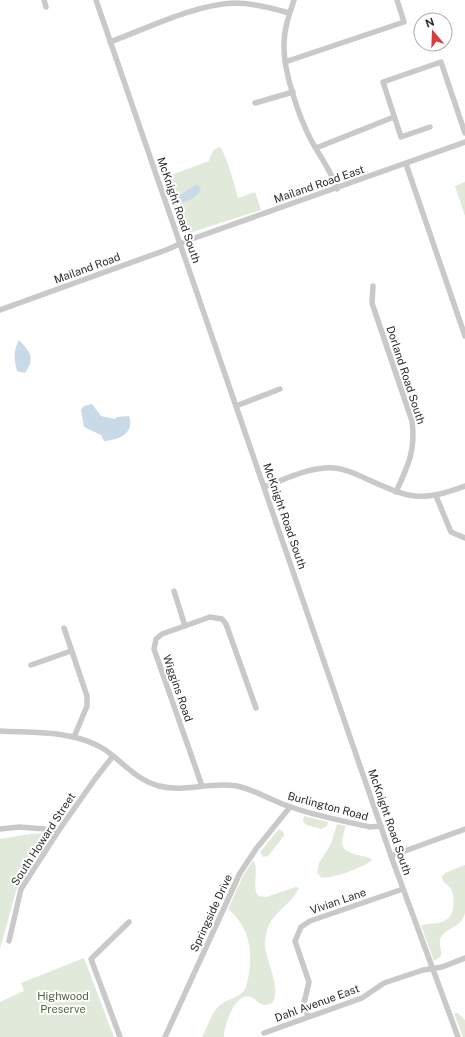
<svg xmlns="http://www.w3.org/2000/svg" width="465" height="1037" viewBox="0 0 465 1037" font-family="'Public Sans',sans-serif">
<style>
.green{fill:#e1e9da}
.water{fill:#c8d9e8}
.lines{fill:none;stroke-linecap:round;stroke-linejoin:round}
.minor{stroke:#c9c9c9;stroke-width:5.5}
.labels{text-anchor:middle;stroke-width:4;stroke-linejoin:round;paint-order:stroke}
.street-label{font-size:11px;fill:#2c2c2c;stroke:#fff}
.park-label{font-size:11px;fill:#4c643d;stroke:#fff}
</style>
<rect width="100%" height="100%" fill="#fff"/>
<g class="green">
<path d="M220,147C225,151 236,189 238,198L255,192L261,210L186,234L180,229L163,178L209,161L213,150Z"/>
<path d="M465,182V216L455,186Z"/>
<path d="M304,816L328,822L327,826L321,829L307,825L303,822Z"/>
<path d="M337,824L346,826C335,854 349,852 370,858L372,860C365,867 330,880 321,877L317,873L319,863L331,844Z"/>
<path d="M279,829L284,833V836L268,856L263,857L260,852Z"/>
<path d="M53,833L22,879L16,891L0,949V839L29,834Z"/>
<path d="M253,860C260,871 251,885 258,896L266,897L296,887L299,888C289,909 267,912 265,942C264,959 284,991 271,1004L264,1005C258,1004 256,999 251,997C235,991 224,1026 224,1037H202C208,1026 211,1013 220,1005C227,999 238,998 244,991C247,986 248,979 249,973C253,949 248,925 228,909L243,876Z"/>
<path d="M465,865V913C461,930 443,927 440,940C439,945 442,951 441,956L434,961L421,925C435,922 450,926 453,908C454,902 454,895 451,889C448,884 443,884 442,877L445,873Z"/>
<path d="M84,958L114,1037H0V1002L24,991L21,983Z"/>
<path d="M454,1013H458L465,1020V1037H463Z"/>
</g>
<g class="water">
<path d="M197,184L201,189C198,196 189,202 181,202L179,198L180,195Z"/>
<path d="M19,340C30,352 36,358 25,373L17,371C14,358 13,351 19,340Z"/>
<path d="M92,404L101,416L115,419L117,417L129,416C135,434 118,440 104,441L101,435L84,427L81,410L84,406Z"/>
</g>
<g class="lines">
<g class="minor">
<path d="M44,0L46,7"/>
<path d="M96,0L391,856L458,1037"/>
<path d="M294,0C289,15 284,29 284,44C283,71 299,117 311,140C320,157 331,170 337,189"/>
<path d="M110,42C148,28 196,4 235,3C254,3 272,8 289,13"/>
<path d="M285,62L404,22L397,0"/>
<path d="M255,103L293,92"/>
<path d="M430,127L401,137L383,82L441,62L465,133"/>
<path d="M316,148L394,117"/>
<path d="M406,164L465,336"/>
<path d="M373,286L372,303L412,421C416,450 408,466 396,492"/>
<path d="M0,310L166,250L189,240L465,142"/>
<path d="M236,406L280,389"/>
<path d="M264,487C286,479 311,466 335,468C347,469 358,475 369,480C411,499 421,502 465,486"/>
<path d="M436,496L451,532L465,538"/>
<path d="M174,591L185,626"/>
<path d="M64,628L87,696V706L74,737"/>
<path d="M31,665L71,651"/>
<path d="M0,731C34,733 73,730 104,749C123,762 136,780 159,786C185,793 211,781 237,786C256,790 272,801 291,807C316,816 344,821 370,827L381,826"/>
<path d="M202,786L154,649L156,639L162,634L210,617L222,619L226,624L256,708"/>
<path d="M0,829L19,827L59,830"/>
<path d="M391,856L465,829"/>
<path d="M9,941L21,889L59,830L95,779L113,756"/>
<path d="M308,1017L304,1003L309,982L295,941L301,927L310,921L403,889"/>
<path d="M264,1033L362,998L384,983L423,970L442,967L465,958"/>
<path d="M120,1037L91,959L129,922"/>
<path d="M165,1037L240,873L256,849L290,807"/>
</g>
</g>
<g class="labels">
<g class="street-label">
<text transform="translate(319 184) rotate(-19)" y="4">Mailand Road East</text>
<text transform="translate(179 210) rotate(71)" y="4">McKnight Road South</text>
<text transform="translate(87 268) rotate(-20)" y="4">Mailand Road</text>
<text transform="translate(406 375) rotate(72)" y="4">Dorland Road South</text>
<text transform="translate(285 516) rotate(71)" y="4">McKnight Road South</text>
<text transform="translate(178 688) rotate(71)" y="4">Wiggins Road</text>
<text transform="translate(328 806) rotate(15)" y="4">Burlington Road</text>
<text transform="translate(390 822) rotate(71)" y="4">McKnight Road South</text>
<text transform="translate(43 839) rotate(-57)" y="4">South Howard Street</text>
<text transform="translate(338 901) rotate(-19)" y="4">Vivian Lane</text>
<text transform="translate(211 913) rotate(-65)" y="4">Springside Drive</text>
<text transform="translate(317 1003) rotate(-20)" y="4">Dahl Avenue East</text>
</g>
<g class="park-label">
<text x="63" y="1000">Highwood<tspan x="63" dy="13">Preserve</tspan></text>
</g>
</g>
<g transform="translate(433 32) rotate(341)"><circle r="19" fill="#ffffff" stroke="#ababab"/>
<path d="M0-3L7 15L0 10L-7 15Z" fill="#d83b39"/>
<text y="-6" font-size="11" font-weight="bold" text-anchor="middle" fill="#2c2c2c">N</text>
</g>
</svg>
